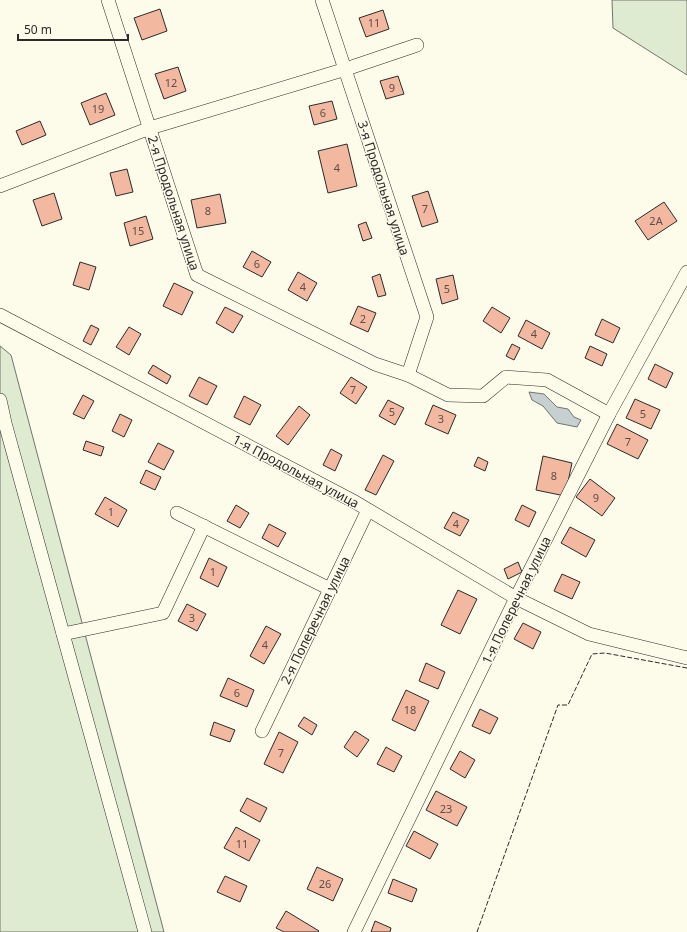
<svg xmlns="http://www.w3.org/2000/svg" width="687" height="932" viewBox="0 0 687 932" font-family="'Noto Sans',sans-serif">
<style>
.green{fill:#deebd1;stroke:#74746e}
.water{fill:#c7d0d0;stroke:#74746e}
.building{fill:#f2b8a0;stroke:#2b2b2b}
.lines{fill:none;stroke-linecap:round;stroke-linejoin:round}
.street-casing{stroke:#2b2b2b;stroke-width:14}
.street{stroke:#fdfbea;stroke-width:13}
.fence{stroke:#2b2b2b;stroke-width:1;stroke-dasharray:5 2;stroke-linecap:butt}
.labels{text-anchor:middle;stroke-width:3;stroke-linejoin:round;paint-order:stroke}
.number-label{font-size:11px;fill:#5d4e48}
.street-label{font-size:13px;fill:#2b2b2b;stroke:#fdfbea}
</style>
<rect width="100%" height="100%" fill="#fdfbea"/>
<g class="green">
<path d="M612,0H687V75L613,28Z"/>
<path d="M0,346L11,355L164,932H0Z"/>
</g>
<path class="water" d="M529,392L544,394L557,407L568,409L574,417L581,420L577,427L557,423L543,406L532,400Z"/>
<g class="building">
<path d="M160,9L167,31L142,40L134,18Z"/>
<path d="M383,10L389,29L366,37L359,18Z"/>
<path d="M178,67L186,91L164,99L155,74Z"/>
<path d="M398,76L404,94L386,99L380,81Z"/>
<path d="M106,93L115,115L90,125L81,103Z"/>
<path d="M332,101L337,119L314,125L309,106Z"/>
<path d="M40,121L46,135L22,145L16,131Z"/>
<path d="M347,144L357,186L328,193L318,151Z"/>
<path d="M127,169L133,192L116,196L110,173Z"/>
<path d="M428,191L438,222L422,227L412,196Z"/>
<path d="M54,193L62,219L42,226L33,200Z"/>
<path d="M220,194L226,223L197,228L191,200Z"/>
<path d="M664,202L677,221L648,240L635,221Z"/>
<path d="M146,216L153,239L130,246L124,223Z"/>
<path d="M366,222L372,238L363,241L358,225Z"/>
<path d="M252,251L271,262L262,277L243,267Z"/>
<path d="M80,262L96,267L89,290L73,285Z"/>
<path d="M298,272L317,283L307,301L288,290Z"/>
<path d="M380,274L386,295L378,297L372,277Z"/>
<path d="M453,275L458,299L442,304L436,279Z"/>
<path d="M174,283L193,292L182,315L163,306Z"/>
<path d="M358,306L376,313L368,332L350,324Z"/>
<path d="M225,307L243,316L233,333L216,323Z"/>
<path d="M492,307L510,318L501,333L483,321Z"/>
<path d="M602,319L620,328L613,343L595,335Z"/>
<path d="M526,320L550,333L542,349L518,336Z"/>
<path d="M91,325L99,329L91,345L83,341Z"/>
<path d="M129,327L141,334L129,355L116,347Z"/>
<path d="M512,344L520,348L514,360L506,356Z"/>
<path d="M590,346L607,354L602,366L585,358Z"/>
<path d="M655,364L673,373L666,388L648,379Z"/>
<path d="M153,365L171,376L167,384L148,373Z"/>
<path d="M199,377L217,386L207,405L189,396Z"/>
<path d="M351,377L367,387L356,404L340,393Z"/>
<path d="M83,395L94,401L84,419L73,414Z"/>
<path d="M244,396L261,405L250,425L234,417Z"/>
<path d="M635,399L660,410L651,429L626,418Z"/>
<path d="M388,400L404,408L395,425L379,416Z"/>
<path d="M433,405L456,415L448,434L425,424Z"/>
<path d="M299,406L310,415L288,445L276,436Z"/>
<path d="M120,414L132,420L124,437L112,431Z"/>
<path d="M617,424L648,440L638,459L607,444Z"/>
<path d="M86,441L104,447L101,456L83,450Z"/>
<path d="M158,443L174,451L164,470L148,462Z"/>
<path d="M331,449L342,455L335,471L323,465Z"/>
<path d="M383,455L394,461L376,495L365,490Z"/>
<path d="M543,456L572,463L565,496L536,490Z"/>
<path d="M478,457L488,462L485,471L474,466Z"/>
<path d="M146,470L161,477L155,490L140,483Z"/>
<path d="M590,479L615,498L602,516L576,497Z"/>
<path d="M105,497L127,510L118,527L95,514Z"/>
<path d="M236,505L249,513L240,528L227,521Z"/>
<path d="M522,505L536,512L529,527L515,520Z"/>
<path d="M453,512L469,520L460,536L444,528Z"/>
<path d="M269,524L286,533L278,547L262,538Z"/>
<path d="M570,527L595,540L586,557L561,543Z"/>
<path d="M209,558L227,567L218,587L200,578Z"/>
<path d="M518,562L522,572L508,579L504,569Z"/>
<path d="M562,574L580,582L572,599L554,591Z"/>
<path d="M458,590L477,599L460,634L441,625Z"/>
<path d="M187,604L206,614L197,631L178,621Z"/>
<path d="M523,623L541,632L533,649L514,639Z"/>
<path d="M266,626L281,634L264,664L250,656Z"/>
<path d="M426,663L445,672L438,689L419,681Z"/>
<path d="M228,678L254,690L247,707L220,696Z"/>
<path d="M406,690L429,701L415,731L392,720Z"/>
<path d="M480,709L498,718L490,734L472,726Z"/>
<path d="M304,717L317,725L312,735L298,726Z"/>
<path d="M214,722L235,730L230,742L210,735Z"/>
<path d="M355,731L369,740L357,757L344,747Z"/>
<path d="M279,732L298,742L283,773L264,764Z"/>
<path d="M386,747L402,756L394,772L377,764Z"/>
<path d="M460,751L475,760L465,778L450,769Z"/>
<path d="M436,791L467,807L457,826L426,810Z"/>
<path d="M247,798L267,808L260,822L240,811Z"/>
<path d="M236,827L260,840L249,861L224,848Z"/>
<path d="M414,831L438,844L430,859L406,846Z"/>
<path d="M317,867L343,879L333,901L307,889Z"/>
<path d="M225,876L247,886L240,902L217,892Z"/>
<path d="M393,879L417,889L412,902L388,893Z"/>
<path d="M286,911L319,931L318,932H284L276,928Z"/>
<path d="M375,921L391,928L390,932H371Z"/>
</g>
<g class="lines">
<defs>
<g id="street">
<path d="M108,0L197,275L375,364L408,375L448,395L483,396L506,377L547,380L609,414"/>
<path d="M322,0L427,317L408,375"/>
<path d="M0,186L150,128L346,69L417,45"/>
<path d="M0,315L355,502L516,598L589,634L687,658"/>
<path d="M0,400L5,423L145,932"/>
<path d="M177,513L330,589"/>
<path d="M63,634L163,613L204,526"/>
<path d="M262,731L368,510"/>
<path d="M354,932L516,598L609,414L687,272"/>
</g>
</defs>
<use href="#street" class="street-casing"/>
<use href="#street" class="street"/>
<path class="fence" d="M477,932L558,705H568L592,654L605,653L687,668"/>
</g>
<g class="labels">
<g class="number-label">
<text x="374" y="27">11</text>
<text x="171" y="87">12</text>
<text x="392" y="92">9</text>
<text x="98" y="113">19</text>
<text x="323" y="117">6</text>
<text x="337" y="172">4</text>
<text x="425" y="213">7</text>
<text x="208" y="215">8</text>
<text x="656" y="225">2А</text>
<text x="138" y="235">15</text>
<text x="257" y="268">6</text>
<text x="303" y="291">4</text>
<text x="447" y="293">5</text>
<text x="363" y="323">2</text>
<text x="534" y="338">4</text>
<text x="353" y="394">7</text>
<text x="392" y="416">5</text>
<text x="643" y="418">5</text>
<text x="441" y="423">3</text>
<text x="628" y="446">7</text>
<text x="554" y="480">8</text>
<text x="596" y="502">9</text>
<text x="111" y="516">1</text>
<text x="456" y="528">4</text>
<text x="213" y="576">1</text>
<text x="192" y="622">3</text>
<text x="265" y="649">4</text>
<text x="237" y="697">6</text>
<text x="410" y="714">18</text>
<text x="281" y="757">7</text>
<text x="446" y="813">23</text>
<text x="242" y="848">11</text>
<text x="325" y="888">26</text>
</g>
<g class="street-label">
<text transform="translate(384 188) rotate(72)" y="5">3-я Продольная улица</text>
<text transform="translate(174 203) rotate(72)" y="5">2-я Продольная улица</text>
<text transform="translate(296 471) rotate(28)" y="5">1-я Продольная улица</text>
<text transform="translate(516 600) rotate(-64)" y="5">1-я Поперечная улица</text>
<text transform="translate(315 620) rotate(-64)" y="5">2-я Поперечная улица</text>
</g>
</g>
<path d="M18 34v6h110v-6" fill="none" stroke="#2b2b2b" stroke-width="2"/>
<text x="24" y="34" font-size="12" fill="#2b2b2b" stroke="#fdfbea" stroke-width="3" paint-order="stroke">50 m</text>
</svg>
